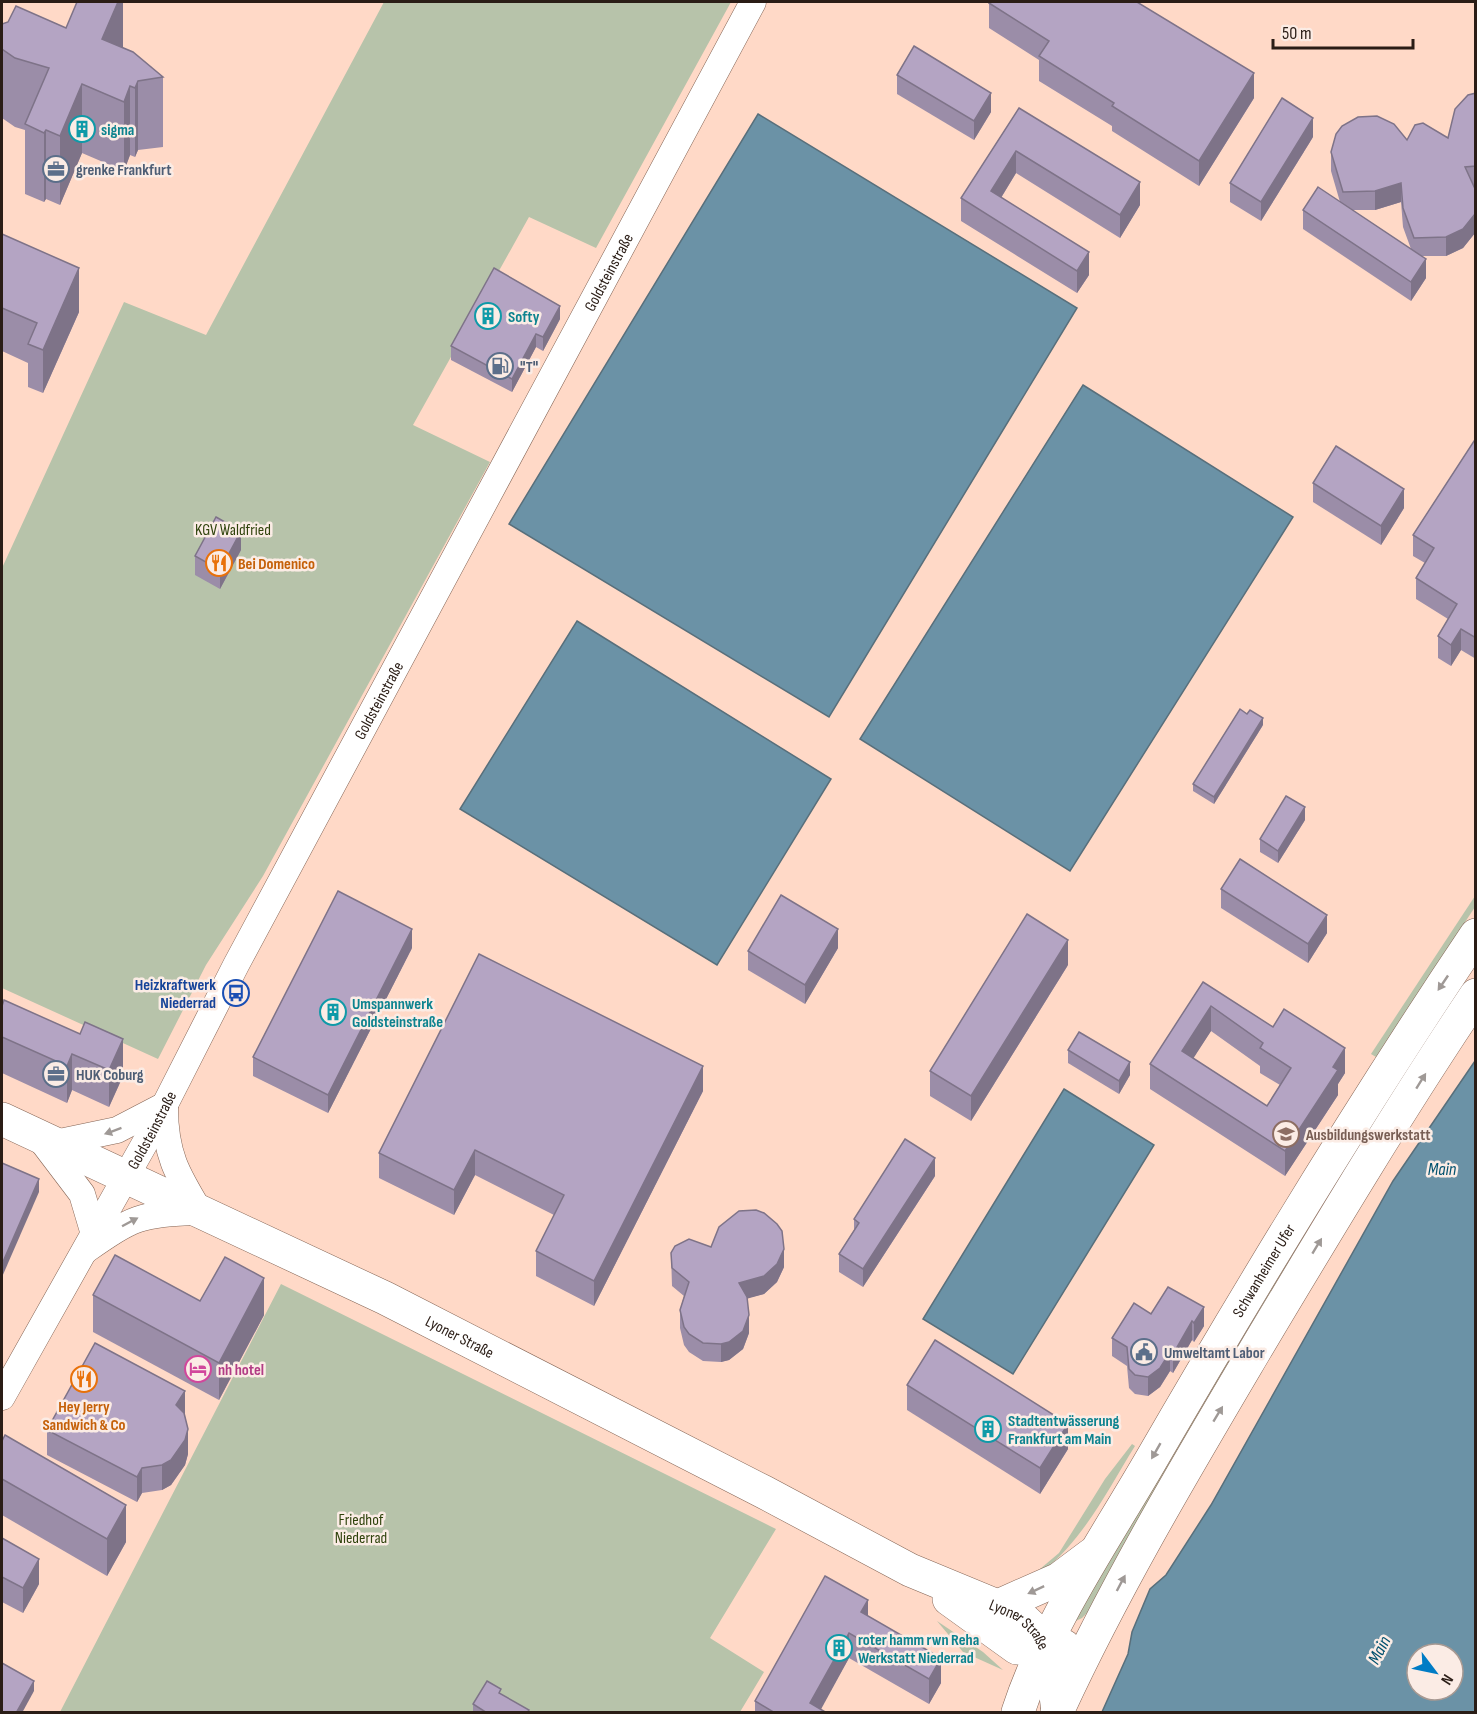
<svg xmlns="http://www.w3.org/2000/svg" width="1477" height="1714" viewBox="0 0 1477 1714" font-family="'Sofia Sans Condensed',sans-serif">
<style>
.green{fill:#b7c3aa}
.water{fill:#6b92a6;stroke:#586f7b;stroke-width:1.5;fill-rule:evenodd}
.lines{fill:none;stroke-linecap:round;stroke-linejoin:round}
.minor-casing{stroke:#846454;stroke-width:27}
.major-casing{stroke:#846454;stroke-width:34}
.minor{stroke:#fff;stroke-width:26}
.major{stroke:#fff;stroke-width:33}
.wall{fill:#9b8da8;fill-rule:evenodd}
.shaded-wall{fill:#7e7388}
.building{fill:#b4a4c3;stroke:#7e7388;stroke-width:1.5;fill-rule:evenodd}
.oneway{fill:#9f9996}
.labels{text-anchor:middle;stroke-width:5;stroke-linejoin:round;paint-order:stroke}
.culture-label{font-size:16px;font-weight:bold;fill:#0d838f;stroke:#fbece5;text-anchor:start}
.service-label{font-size:16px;font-weight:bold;fill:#4e5e75;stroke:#fbece5;text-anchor:start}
.street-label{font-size:16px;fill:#2a1d16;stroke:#fbece5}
.park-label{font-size:16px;fill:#2f430c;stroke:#fbece5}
.food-label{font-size:16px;font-weight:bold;fill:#c56008;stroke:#fbece5;text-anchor:start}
.transit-label{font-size:16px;font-weight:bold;fill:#164399;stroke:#fbece5;text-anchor:end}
.education-label{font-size:16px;font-weight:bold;fill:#785e54;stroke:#fbece5;text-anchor:start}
.hotel-label{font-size:16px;font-weight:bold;fill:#b23c85;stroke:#fbece5;text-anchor:start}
.water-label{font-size:18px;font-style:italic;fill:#03526f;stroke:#fbece5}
</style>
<rect width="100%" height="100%" fill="#ffd9c7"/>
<g class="green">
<path d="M384,2H731L596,248L529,217L413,425L490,462L263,876L206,965L158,1059L2,988V568L124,302L206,335Z"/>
<path d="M1475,896V907L1376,1057L1371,1054Z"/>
<path d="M1309,1225L1314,1228L1088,1612L1082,1618L1063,1627Z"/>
<path d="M281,1284L776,1529L710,1638L764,1672L740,1712H60Z"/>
<path d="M1132,1444L1135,1446C1107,1491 1084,1539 1042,1572L1040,1569L1059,1553L1105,1479Z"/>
<path d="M937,1621L983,1652L1003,1670L963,1652Z"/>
</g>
<g class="water">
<path d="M758,114L1077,308L829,717L509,524Z"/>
<path d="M1083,385L1293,517L1070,871L860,739Z"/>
<path d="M577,621L831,779L717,965L460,809Z"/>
<path d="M1475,1061V1712H1102L1128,1654L1132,1632L1150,1589L1166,1575L1211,1505L1393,1181ZM1417,1654H1453V1690H1417Z"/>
<path d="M1064,1089L1154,1145L1013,1374L923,1319Z"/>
</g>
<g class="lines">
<defs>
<g id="minor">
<path d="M165,1108C165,1154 177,1174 200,1212"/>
<path d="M38,1136L82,1194L93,1231"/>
<path d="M55,1143L117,1130L165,1105"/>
<path d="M86,1250C132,1218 141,1213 198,1212"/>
<path id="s1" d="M2,1397L150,1134L236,965L753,2"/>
</g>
<g id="major">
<path id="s2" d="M2,1119L385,1298L764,1492L910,1570L1019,1615L1037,1632L1045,1648L1053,1671L1058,1712"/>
<path d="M949,1599L1017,1648L1035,1649L1064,1646"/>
<path d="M998,1606L1059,1579L1091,1555"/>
<path id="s3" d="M1018,1712C1047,1623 1104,1541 1151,1460C1254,1282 1361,1106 1476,935"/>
<path d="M1057,1712C1116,1584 1188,1464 1260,1342C1330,1225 1400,1108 1476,995"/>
</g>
</defs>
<use href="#minor" class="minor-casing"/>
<use href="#major" class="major-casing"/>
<use href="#minor" class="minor"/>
<use href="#major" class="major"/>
</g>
<g class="wall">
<path d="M123,2V48L163,77V147L138,150L135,157L130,155L124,171L82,153L60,205L46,199L44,202L25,194V130L15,127L2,118V24L66,28Z"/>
<path d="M989,3L1254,98L1199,186L1112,131V126L1039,81V60L989,28Z"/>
<path d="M897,75L991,112L974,140L897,94Z"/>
<path d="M1476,93V184L1473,185L1476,191L1475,233L1463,248L1446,256H1422L1426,278L1411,301L1303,229V210L1340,202L1331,171V152L1407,140L1448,138ZM1401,202L1403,227L1411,249L1352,210H1375Z"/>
<path d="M1019,108L1140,205L1120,238L1016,173L1001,198L1089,275L1077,293L961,221V198Z"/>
<path d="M1313,137L1261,221L1230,202V183Z"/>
<path d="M2,234L79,312L43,393L28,387V363L2,351Z"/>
<path d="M560,319L543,351L536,347L512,392L451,360V346Z"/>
<path d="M1476,438V659L1461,650L1451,666L1438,658V636L1448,619L1416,599V578L1425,563L1413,556V535Z"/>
<path d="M1313,483L1404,508L1381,545L1313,502Z"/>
<path d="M241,550L220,589L195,575V556Z"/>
<path d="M1263,725L1214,804L1193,791V784Z"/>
<path d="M1305,820L1278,863L1260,852V839Z"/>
<path d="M1221,889L1327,933L1308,963L1221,908Z"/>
<path d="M412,948L328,1113L253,1076V1057Z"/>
<path d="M838,948L805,1004L748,970V951Z"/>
<path d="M1068,965L971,1121L930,1096V1071Z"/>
<path d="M1203,982L1345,1073L1338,1084V1095L1285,1176L1150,1089V1064ZM1211,1031L1260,1066V1073L1280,1085L1267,1106L1193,1058Z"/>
<path d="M2,1006L123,1076L109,1107L72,1090L67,1103L2,1073Z"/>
<path d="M1068,1050L1130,1075L1119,1094L1068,1063Z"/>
<path d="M703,1091L594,1306L536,1276V1251L554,1215L475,1175L454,1215L379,1178V1153Z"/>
<path d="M935,1176L863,1287L839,1272V1254L854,1230V1219Z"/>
<path d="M711,1247L784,1267L777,1282L764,1294L747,1298L749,1333L743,1349L729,1360L721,1362L703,1361L689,1352L684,1345L680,1328V1310L684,1296L672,1286L671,1253Z"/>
<path d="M1168,1287L1204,1326L1194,1342L1192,1340L1173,1373L1170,1371L1160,1387L1148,1396L1135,1394L1129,1388L1127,1366L1112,1356V1338L1151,1314Z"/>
<path d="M93,1295L200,1301L264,1315L219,1400L93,1332Z"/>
<path d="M907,1385L1068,1449L1040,1494L907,1410Z"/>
<path d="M185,1415L188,1454L185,1465L171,1485L162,1490L142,1493L137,1502L47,1455V1430Z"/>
<path d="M2,1441L126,1542L107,1576L2,1515Z"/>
<path d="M2,1538L39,1584L23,1613L2,1602Z"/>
<path d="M868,1616L941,1683L929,1704L849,1658L820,1709L827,1713H755V1701Z"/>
<path d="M501,1694L529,1713H473V1704Z"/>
</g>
<g class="shaded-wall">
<path d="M118,2H123V61L102,39Z"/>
<path d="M1254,73V98L1199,186V161Z"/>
<path d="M138,81V150L135,157V88Z"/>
<path d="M82,84V153L60,205V136Z"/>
<path d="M130,86V155L124,171V102Z"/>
<path d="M991,93V112L974,140V121Z"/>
<path d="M1313,118V137L1261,221V202Z"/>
<path d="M46,130V199L44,202V133Z"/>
<path d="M1016,151V173L991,214V191Z"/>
<path d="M1140,182V205L1120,238V215Z"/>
<path d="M1401,183V202L1375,210V191Z"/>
<path d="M1476,210L1475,233L1463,248L1446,256V237Z"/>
<path d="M1089,252V275L1077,293V271Z"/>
<path d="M1426,259V278L1411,301V282Z"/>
<path d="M79,268V312L43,393V350Z"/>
<path d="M560,306V319L543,351V337Z"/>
<path d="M536,334V347L512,392V379Z"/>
<path d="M1404,489V508L1381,545V526Z"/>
<path d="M241,531V550L220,589V570Z"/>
<path d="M1461,629V650L1451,666V645Z"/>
<path d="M1263,718V725L1214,804V797Z"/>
<path d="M1305,807V820L1278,863V851Z"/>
<path d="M1327,915V933L1308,963V944Z"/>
<path d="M412,929V948L328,1113V1095Z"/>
<path d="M838,929V948L805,1004V985Z"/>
<path d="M1068,940V965L971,1121V1096Z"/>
<path d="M1211,1006V1031L1182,1076V1051Z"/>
<path d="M123,1039V1076L109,1107V1070Z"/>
<path d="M1345,1048V1073L1338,1084V1095L1285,1176V1151L1333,1067Z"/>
<path d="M72,1054V1090L67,1103V1066Z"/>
<path d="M1130,1062V1075L1119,1094V1081Z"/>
<path d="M703,1066V1091L594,1306V1281Z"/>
<path d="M475,1150V1175L454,1215V1190Z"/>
<path d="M935,1158V1176L863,1287V1269Z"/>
<path d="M39,1179V1192L2,1277V1264Z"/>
<path d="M784,1249V1267L777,1282L764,1294L739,1301V1283Z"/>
<path d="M264,1278V1315L219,1400V1363Z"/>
<path d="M1204,1307V1326L1194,1342V1323Z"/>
<path d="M749,1315V1333L743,1349L729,1360L721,1362V1344Z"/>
<path d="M1192,1321V1340L1173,1373V1354Z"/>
<path d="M1170,1352V1371L1160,1387L1148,1396V1377Z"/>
<path d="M185,1391V1416L176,1405Z"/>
<path d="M1068,1424V1449L1040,1494V1468Z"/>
<path d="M188,1429V1454L185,1465L171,1485L162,1490V1465Z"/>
<path d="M142,1468V1493L137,1502V1477Z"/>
<path d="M126,1505V1542L107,1576V1539Z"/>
<path d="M39,1559V1584L23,1613V1588Z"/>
<path d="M868,1600V1625L861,1612Z"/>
<path d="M849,1633V1658L819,1713L810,1703Z"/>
<path d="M941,1658V1683L929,1704V1679Z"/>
<path d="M34,1681V1691L22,1713H16Z"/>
</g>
<g class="building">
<path d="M77,2H118L102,39L133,52L163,77L138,81L135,88L130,86L124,102L82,84L60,136L46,130L44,133L25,124L49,68L15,58L2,49V24L8,22L16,6L66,28Z"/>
<path d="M990,2H1137L1254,73L1199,161L1112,106L1114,103L1039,56L1049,41L989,3Z"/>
<path d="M914,46L991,93L974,121L897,75Z"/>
<path d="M1476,93V166L1465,167L1476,191V210L1475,214L1463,229L1446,237L1414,238L1403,208L1401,183L1375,191L1343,192L1331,152L1336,134L1342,126L1358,117L1377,116L1394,124L1407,140L1415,125L1423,123L1448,138L1455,109L1468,95Z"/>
<path d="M1282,98L1313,118L1261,202L1230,183Z"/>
<path d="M1019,108L1140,182L1120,215L1016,151L991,191L1089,252L1077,271L961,198Z"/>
<path d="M1318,187L1426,259L1411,282L1303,210Z"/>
<path d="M2,234L79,268L43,350L28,344L37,323L2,308Z"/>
<path d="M494,268L560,306L543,337L536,334L512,379L451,346Z"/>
<path d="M1476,438V638L1461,629L1451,645L1438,636L1457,604L1416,578L1434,548L1413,535Z"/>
<path d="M1336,446L1404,489L1381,526L1313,483Z"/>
<path d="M216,517L241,531L220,570L195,556Z"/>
<path d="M1240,709L1247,714L1250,710L1263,718L1214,797L1193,784Z"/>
<path d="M1286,796L1305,807L1278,851L1260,839Z"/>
<path d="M1240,859L1327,915L1308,944L1221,889Z"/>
<path d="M338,891L412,929L328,1095L253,1057Z"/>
<path d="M781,895L838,929L805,985L748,951Z"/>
<path d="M1027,914L1068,940L971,1096L930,1071Z"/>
<path d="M479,954L703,1066L594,1281L536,1251L564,1195L475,1150L454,1190L379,1153Z"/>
<path d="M1203,982L1273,1027L1284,1009L1345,1048L1333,1067L1338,1070L1285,1151L1150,1064ZM1211,1006L1263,1043L1260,1048L1291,1068L1267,1106L1182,1051Z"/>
<path d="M4,1000L80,1034L85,1022L123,1039L109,1070L72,1054L67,1066L2,1037V1006Z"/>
<path d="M1079,1032L1130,1062L1119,1081L1068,1050Z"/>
<path d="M905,1139L935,1158L863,1269L839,1254L859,1223L854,1219Z"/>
<path d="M2,1163L39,1179L2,1264Z"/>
<path d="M756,1210L764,1213L777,1224L782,1231L784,1249L777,1264L764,1276L739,1283L747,1297L749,1315L743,1331L729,1342L721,1344L703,1343L689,1334L684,1327L680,1310L689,1282L672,1268L671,1253L675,1246L689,1239L711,1247L719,1227L739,1211Z"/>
<path d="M115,1255L200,1301L225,1257L264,1278L219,1363L93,1295Z"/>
<path d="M1168,1287L1204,1307L1194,1323L1192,1321L1173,1354L1170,1352L1160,1368L1148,1377L1135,1375L1129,1369L1127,1347L1112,1338L1134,1303L1151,1314Z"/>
<path d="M935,1340L1068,1424L1040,1468L907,1385Z"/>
<path d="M95,1343L185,1391L176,1405L184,1413L188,1429L185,1440L171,1460L162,1465L142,1468L137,1477L47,1430Z"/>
<path d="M5,1435L126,1505L107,1539L2,1479V1441Z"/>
<path d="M2,1538L39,1559L23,1588L2,1577Z"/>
<path d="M825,1576L868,1600L861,1612L941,1658L929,1679L849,1633L810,1703L827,1713H775L755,1701Z"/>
<path d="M2,1663L34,1681L16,1713H2Z"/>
<path d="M487,1681L501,1689L499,1693L529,1710L527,1713H487L473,1704Z"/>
</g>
<defs><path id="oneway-solid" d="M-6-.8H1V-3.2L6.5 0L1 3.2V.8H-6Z" transform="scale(1.5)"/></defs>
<g class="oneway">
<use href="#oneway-solid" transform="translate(1443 983) rotate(124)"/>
<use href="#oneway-solid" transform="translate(1421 1081) rotate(-58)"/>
<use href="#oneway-solid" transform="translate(113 1131) rotate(160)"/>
<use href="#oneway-solid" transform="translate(130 1222) rotate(-28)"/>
<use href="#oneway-solid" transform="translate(1317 1246) rotate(-59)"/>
<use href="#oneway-solid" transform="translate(1218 1414) rotate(-59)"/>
<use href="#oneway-solid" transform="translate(1156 1451) rotate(120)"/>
<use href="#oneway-solid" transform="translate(1121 1583) rotate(-62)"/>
<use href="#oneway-solid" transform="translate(1036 1590) rotate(155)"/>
</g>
<defs>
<symbol id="building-ring" viewBox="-11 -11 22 22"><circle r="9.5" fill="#fbece5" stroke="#0f9aa8" stroke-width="1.5"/><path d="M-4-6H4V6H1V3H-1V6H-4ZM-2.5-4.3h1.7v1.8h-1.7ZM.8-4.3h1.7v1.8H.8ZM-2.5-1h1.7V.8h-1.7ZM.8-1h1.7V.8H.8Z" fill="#0f9aa8"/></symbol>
<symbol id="office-ring" viewBox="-11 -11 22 22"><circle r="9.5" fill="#fbece5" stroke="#5c6f8a" stroke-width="1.5"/><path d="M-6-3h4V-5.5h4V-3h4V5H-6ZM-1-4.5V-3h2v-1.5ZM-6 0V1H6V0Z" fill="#5c6f8a"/></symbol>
<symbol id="fuel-ring" viewBox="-11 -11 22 22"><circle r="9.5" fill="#fbece5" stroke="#5c6f8a" stroke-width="1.5"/><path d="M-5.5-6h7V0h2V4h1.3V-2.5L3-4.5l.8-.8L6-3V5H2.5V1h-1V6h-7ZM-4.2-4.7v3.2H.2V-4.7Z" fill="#5c6f8a"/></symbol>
<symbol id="restaurant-ring" viewBox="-11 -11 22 22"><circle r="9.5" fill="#fbece5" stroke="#e8710a" stroke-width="1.5"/><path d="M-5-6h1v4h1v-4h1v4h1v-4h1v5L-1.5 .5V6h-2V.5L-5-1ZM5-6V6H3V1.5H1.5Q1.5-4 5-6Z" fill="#e8710a"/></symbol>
<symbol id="bus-ring" viewBox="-11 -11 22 22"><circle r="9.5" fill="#fbece5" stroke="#1a4fb4" stroke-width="1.5"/><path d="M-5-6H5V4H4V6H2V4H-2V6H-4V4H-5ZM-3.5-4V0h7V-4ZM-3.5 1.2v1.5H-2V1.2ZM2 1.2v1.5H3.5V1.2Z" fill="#1a4fb4"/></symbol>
<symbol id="school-ring" viewBox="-11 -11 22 22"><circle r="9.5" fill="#fbece5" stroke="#8d6e63" stroke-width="1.5"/><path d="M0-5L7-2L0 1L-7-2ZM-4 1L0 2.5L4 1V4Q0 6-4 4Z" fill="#8d6e63"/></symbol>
<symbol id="civic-ring" viewBox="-11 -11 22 22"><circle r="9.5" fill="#fbece5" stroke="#5c6f8a" stroke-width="1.5"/><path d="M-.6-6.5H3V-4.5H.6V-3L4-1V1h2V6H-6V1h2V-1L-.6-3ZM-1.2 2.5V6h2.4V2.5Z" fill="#5c6f8a"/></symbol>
<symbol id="hotel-ring" viewBox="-11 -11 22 22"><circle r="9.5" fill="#fbece5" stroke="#d1479c" stroke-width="1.5"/><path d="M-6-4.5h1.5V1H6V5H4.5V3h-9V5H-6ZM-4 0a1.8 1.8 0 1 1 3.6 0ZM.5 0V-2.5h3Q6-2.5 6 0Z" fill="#d1479c"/></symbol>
</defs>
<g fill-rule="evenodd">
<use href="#building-ring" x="67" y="114" width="30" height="30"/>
<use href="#office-ring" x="41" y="154" width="30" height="30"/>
<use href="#building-ring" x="473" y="301" width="30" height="30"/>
<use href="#fuel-ring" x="485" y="351" width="30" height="30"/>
<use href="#restaurant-ring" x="204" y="548" width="30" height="30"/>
<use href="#bus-ring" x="221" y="978" width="30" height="30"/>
<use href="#building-ring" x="318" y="997" width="30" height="30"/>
<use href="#office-ring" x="41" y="1059" width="30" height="30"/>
<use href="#school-ring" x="1271" y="1119" width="30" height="30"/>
<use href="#civic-ring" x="1129" y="1337" width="30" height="30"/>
<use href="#hotel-ring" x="183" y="1354" width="30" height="30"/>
<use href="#restaurant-ring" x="69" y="1364" width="30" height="30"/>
<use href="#building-ring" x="973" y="1414" width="30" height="30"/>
<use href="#building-ring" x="824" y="1633" width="30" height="30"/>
</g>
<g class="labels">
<g class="culture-label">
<text x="101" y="135">sigma</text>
<text x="508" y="322">Softy</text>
<text x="352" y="1009">Umspannwerk<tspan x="352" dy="18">Goldsteinstraße</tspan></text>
<text x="1008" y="1426">Stadtentwässerung<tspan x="1008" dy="18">Frankfurt am Main</tspan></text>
<text x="858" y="1645">roter hamm rwn Reha<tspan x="858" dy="18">Werkstatt Niederrad</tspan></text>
</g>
<g class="service-label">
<text x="76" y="175">grenke Frankfurt</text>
<text x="520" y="372">"T"</text>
<text x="76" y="1080">HUK Coburg</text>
<text x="1164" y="1358">Umweltamt Labor</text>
</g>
<g class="street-label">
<text dy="6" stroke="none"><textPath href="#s1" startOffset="1278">Goldsteinstraße</textPath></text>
<text dy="6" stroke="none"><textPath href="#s1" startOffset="792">Goldsteinstraße</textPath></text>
<text dy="6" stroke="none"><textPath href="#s1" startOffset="306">Goldsteinstraße</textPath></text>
<text dy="6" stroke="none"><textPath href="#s3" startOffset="506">Schwanheimer Ufer</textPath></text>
<text dy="6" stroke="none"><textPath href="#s2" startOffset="507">Lyoner Straße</textPath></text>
<text dy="6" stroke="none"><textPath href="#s2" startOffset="1138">Lyoner Straße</textPath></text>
</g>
<g class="park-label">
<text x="233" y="535">KGV Waldfried</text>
<text x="361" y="1525">Friedhof<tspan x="361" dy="18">Niederrad</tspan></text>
</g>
<g class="food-label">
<text x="238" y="569">Bei Domenico</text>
<text x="84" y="1412" text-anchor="middle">Hey Jerry<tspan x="84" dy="18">Sandwich &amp; Co</tspan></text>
</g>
<g class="transit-label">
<text x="216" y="990">Heizkraftwerk<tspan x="216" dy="18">Niederrad</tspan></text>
</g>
<g class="education-label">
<text x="1306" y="1140">Ausbildungswerkstatt</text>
</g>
<g class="hotel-label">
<text x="218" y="1375">nh hotel</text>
</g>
<g class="water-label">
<text x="1442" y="1175">Main</text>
<text transform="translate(1379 1650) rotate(-63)" y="6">Main</text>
</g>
</g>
<rect width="1477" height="1714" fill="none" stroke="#2a1d16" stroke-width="6"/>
<g transform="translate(1435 1672) rotate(122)"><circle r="28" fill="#fbece5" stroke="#a79992" stroke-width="1.5"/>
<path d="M0-4.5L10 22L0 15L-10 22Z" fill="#007cc5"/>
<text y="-9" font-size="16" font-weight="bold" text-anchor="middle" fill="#2a1d16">N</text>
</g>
<path d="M1273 39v9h140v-9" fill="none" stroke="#2a1d16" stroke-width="3"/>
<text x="1282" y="39" font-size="18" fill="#2a1d16" stroke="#fbece5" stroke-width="4.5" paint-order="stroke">50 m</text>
</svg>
